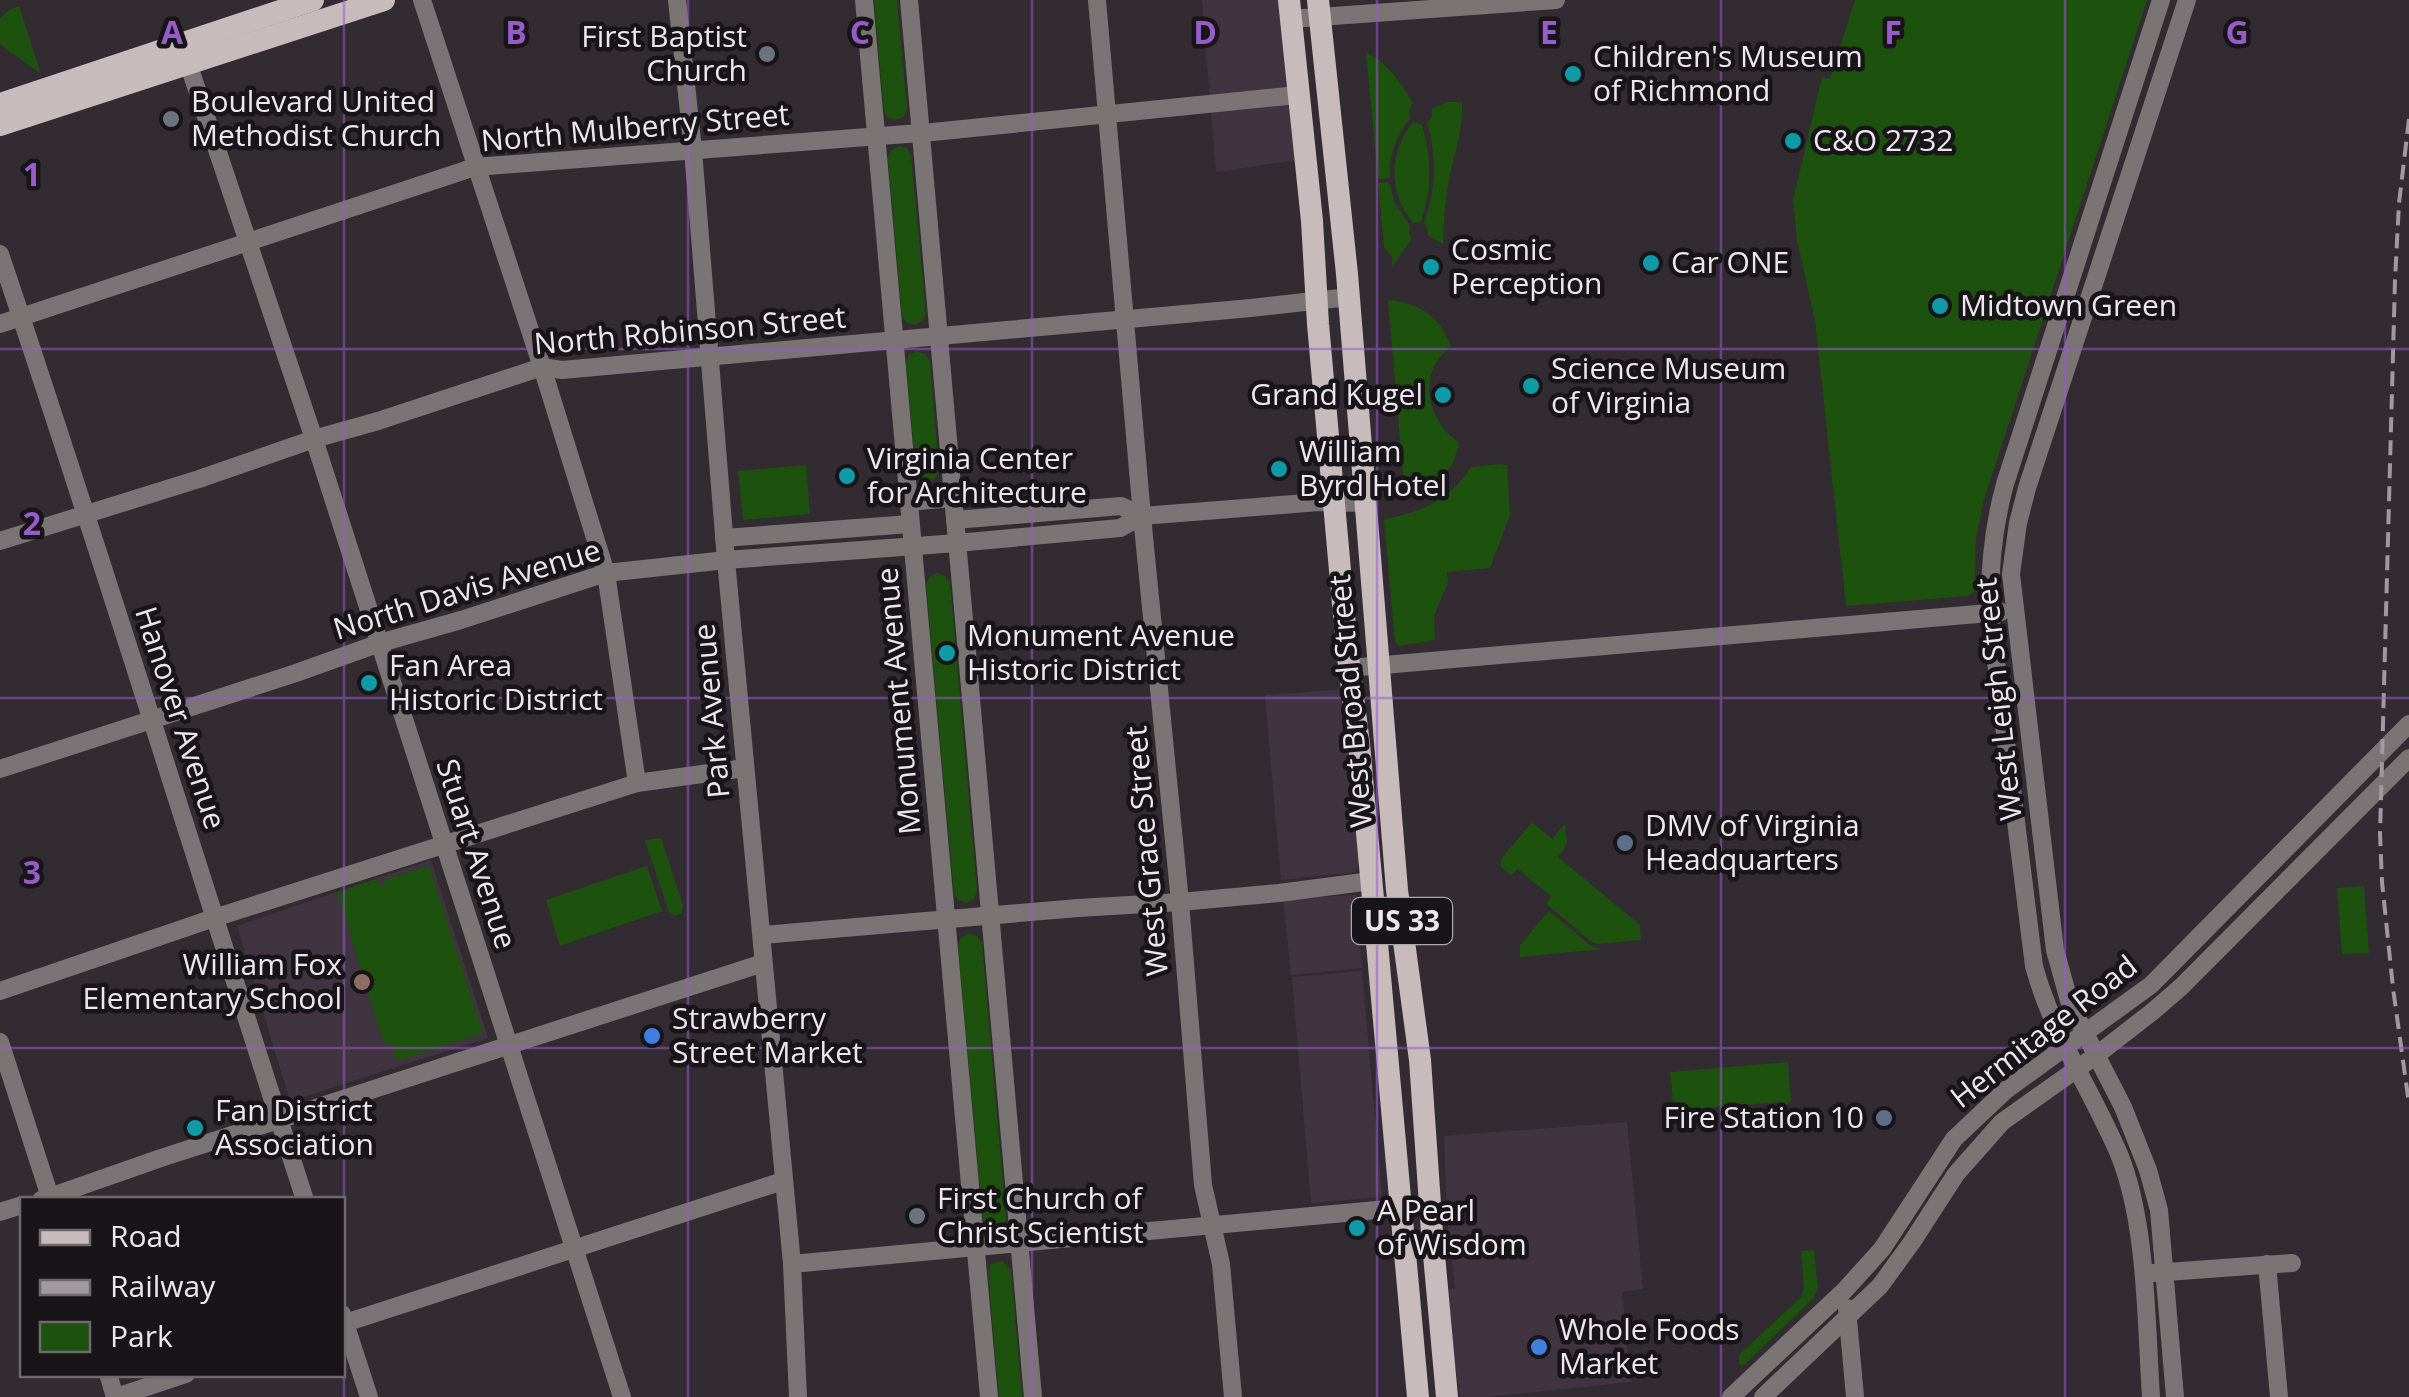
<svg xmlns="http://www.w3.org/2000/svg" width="2409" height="1397" viewBox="0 0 2409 1397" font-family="'Open Sans',sans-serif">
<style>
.built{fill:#403440}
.green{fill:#1d510e}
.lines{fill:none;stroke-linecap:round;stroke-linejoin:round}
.minor{stroke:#7a7475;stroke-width:18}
.major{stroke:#c7bbbc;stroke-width:22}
.rail{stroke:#a09aa0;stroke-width:4;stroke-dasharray:15 8;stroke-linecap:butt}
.grid{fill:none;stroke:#975bca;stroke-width:2.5;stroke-opacity:0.55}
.worship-dot{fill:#6b7280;stroke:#181518;stroke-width:4}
.culture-dot{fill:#0f9aa8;stroke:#181518;stroke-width:4}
.service-dot{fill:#5c6f8a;stroke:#181518;stroke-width:4}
.education-dot{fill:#8d6e63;stroke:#181518;stroke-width:4}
.shop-dot{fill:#3f7fe0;stroke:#181518;stroke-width:4}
.labels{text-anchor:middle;stroke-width:9;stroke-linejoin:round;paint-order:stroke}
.shield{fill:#181518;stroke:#aca8ac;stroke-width:2.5}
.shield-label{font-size:28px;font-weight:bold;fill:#ece7ec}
.poi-label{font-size:30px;fill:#ece7ec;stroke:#181518;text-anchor:start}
.street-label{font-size:30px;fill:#ece7ec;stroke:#181518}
.grid-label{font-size:32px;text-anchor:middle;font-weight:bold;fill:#975bca;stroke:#181518;stroke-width:9;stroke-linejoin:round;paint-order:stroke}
</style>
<rect width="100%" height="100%" fill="#322b32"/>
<g class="built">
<path d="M1202,0H1283L1297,160L1216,172Z"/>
<path d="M1345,689L1360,862L1355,872L1281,880L1265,695Z"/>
<path d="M431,860L488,1038L290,1101L237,926Z"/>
<path d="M1356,895L1362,968L1291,975L1283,899Z"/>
<path d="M1362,971L1382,1197L1311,1203L1292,977Z"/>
<path d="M1627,1122L1643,1289L1622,1292L1631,1382L1488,1397H1460L1446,1304V1290L1455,1288L1447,1218L1444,1136Z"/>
</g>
<g class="green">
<path d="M874,0H897L907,109L904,117L896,120L888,118L884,111Z"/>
<path d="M1855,0H2147L1983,503L1976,539L1974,592L1967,596L1846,606L1815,321L1797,240L1793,200L1822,77L1830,79Z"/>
<path d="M19,6L41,74L0,44V18L9,10Z"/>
<path d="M1366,52C1387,63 1401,82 1413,103L1409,110L1410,119C1396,137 1389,154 1390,178L1378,179Z"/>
<path d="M1447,102H1462C1463,133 1455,150 1449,180C1445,201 1444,222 1443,243H1441L1427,235L1428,229L1424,223C1436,191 1437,156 1427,123L1432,117V109Z"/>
<path d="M1413,122L1422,125C1432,158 1432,189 1421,222L1413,223C1388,192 1388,153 1413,122Z"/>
<path d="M899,146L907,148L911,155L926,314L922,321L915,325L907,323L902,316L888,157L891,150Z"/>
<path d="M1389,182L1395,203L1410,226L1409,233L1412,239L1392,266V257L1384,247L1378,183Z"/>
<path d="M1388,300C1420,303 1439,316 1451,346C1417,372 1426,421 1459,442C1454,472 1435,491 1405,497Z"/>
<path d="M917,351L925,354L930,361L939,470L936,478L929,482L921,480L916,472L906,363L909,355Z"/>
<path d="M1501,464L1507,465L1510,515L1490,568L1447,572L1448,582L1434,616L1435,640L1399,646L1395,642L1384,519C1421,513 1451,499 1471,467Z"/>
<path d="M806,465L810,514L743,520L738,471Z"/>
<path d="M937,573L945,576L950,583L977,891L974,899L966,903L958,900L954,893L926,585L929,577Z"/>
<path d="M1532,822L1552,839L1565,824L1567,845L1558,857L1640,925L1641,940L1597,944L1592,942L1546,904L1551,896L1518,869L1511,875L1501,867V859Z"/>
<path d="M661,838L683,905L682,913L675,916L669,912L645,840Z"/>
<path d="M429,866L483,1033L397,1061L391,1042L384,1044L337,892L377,879L380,886L385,884L384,880Z"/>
<path d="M647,866L662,911L560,946L546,900Z"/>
<path d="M2364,886L2369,953L2342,954L2337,888Z"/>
<path d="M1549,911L1591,946L1603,949L1520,957V945Z"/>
<path d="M969,934L977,936L982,944L1006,1218L1003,1226L995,1230L987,1227L983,1220L958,946L961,938Z"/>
<path d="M1788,1062L1791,1101L1786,1106L1779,1102L1674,1111L1670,1072Z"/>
<path d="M1814,1250L1818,1288L1814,1298L1744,1365H1739V1355L1801,1297L1804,1288L1801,1251Z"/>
<path d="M1002,1261L1011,1270L1022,1397H999L988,1272L991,1264Z"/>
</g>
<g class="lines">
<g class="minor">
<path d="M422,0L542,367L606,573L637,783"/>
<path d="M677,0L693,150L726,560L792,1264L798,1397"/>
<path d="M864,0L989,1397"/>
<path d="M909,0L1033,1397"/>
<path d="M1097,0L1142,516L1180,902L1203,1185L1221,1264L1233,1397"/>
<path d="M1291,19L1556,0"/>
<path d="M185,54L314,439L622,1397"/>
<path d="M0,254C106,568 203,885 305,1200"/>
<path d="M0,324L475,167L933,132L1297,95"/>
<path d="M908,502L953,498"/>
<path d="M955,520L1121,506L1142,516"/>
<path d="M724,538L910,524"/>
<path d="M0,541L199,479L314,439L378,421L542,367L562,370L1251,308L1349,297"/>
<path d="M1349,668L2001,612"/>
<path d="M0,769L296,673L380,643L461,620L606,573L726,560L957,543L1120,528L1142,516L1319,502L1365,503"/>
<path d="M762,935L1078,908L1180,902L1279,893L1371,881"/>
<path d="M0,991L214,918L637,783L745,768"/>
<path d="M0,1042L51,1200"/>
<path d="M41,1200L161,1158L763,963"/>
<path d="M0,1212L22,1205"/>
<path d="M792,1264L1431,1205"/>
<path d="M2267,1264L2279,1397"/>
<path d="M2153,1273L2292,1263"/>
<path d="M1847,1308L1855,1397"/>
<path d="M342,1314L369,1397"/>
<path d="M342,1324L783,1181"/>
<path d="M108,1374L115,1397"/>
<path d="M116,1397L186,1374"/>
<path d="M1731,1397L1845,1290L1882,1249L1954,1139L2006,1090L2151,985L2409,724"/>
<path d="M1763,1397L1880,1286L1912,1242L1956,1174L2002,1122L2098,1054L2152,1012L2181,987L2409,758"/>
<path d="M2151,1397C2146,1323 2147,1222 2119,1154C2092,1091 2052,1033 2034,966L1990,613C1989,568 1993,528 2005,484L2161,0"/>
<path d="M2175,1397L2159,1210L2148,1170L2123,1107L2070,1004L2055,950L2011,574L2018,523L2027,488L2187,0"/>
</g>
<g class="major">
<path d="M1289,0L1312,221L1318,324L1347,649L1359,744L1418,1397"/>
<path d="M1318,0L1347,274L1397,890L1420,1060L1432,1233L1447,1397"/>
<path d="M0,104L313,0"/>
<path d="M0,125L384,0"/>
</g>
<path class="rail" d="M2409,119L2399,203L2395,280L2380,834L2382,882L2393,988L2409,1104"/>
</g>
<path class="grid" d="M344,0V1397M688,0V1397M1032,0V1397M1377,0V1397M1721,0V1397M2065,0V1397M0,349H2409M0,698H2409M0,1048H2409"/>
<g class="worship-dot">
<circle cx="767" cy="54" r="10"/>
<circle cx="171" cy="119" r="10"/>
<circle cx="917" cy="1216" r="10"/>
</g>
<g class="culture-dot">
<circle cx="1573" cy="74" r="10"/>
<circle cx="1793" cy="141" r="10"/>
<circle cx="1651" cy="263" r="10"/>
<circle cx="1431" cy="267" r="10"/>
<circle cx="1940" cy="306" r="10"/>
<circle cx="1531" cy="386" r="10"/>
<circle cx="1443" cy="395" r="10"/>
<circle cx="1279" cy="469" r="10"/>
<circle cx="847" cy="476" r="10"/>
<circle cx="947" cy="653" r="10"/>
<circle cx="369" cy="683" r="10"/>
<circle cx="195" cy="1128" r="10"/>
<circle cx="1357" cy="1228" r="10"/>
</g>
<g class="service-dot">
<circle cx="1625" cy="843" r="10"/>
<circle cx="1884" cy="1118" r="10"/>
</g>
<circle class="education-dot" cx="362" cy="982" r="10"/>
<g class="shop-dot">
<circle cx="652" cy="1036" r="10"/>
<circle cx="1539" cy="1347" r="10"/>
</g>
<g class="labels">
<rect class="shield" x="1352" y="898" width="100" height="46" rx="8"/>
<g class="shield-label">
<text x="1402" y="931">US 33</text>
</g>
<g class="poi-label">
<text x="747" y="47" text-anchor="end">First Baptist<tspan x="747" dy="34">Church</tspan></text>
<text x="1593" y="67">Children's Museum<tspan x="1593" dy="34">of Richmond</tspan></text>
<text x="191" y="112">Boulevard United<tspan x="191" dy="34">Methodist Church</tspan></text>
<text x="1813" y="151">C&amp;O 2732</text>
<text x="1451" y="260">Cosmic<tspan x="1451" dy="34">Perception</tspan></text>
<text x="1671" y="273">Car ONE</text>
<text x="1960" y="316">Midtown Green</text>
<text x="1551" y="379">Science Museum<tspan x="1551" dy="34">of Virginia</tspan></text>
<text x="1423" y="405" text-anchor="end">Grand Kugel</text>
<text x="1299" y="462">William<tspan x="1299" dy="34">Byrd Hotel</tspan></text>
<text x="867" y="469">Virginia Center<tspan x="867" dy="34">for Architecture</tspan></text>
<text x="967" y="646">Monument Avenue<tspan x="967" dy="34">Historic District</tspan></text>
<text x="389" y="676">Fan Area<tspan x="389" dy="34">Historic District</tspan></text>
<text x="1645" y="836">DMV of Virginia<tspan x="1645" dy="34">Headquarters</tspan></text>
<text x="342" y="975" text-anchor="end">William Fox<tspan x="342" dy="34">Elementary School</tspan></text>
<text x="672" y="1029">Strawberry<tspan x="672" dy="34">Street Market</tspan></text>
<text x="215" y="1121">Fan District<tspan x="215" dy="34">Association</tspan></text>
<text x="1864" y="1128" text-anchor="end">Fire Station 10</text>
<text x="937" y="1209">First Church of<tspan x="937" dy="34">Christ Scientist</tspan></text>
<text x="1377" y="1221">A Pearl<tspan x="1377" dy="34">of Wisdom</tspan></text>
<text x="1559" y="1340">Whole Foods<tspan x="1559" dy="34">Market</tspan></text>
</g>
<g class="street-label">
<text transform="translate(635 128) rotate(-5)" y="10">North Mulberry Street</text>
<text transform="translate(690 331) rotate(-5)" y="10">North Robinson Street</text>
<text transform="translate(467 590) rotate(-17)" y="10">North Davis Avenue</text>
<text transform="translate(1999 699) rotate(-96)" y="10">West Leigh Street</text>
<text transform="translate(899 701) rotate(-95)" y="10">Monument Avenue</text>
<text transform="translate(1351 701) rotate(-95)" y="10">West Broad Street</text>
<text transform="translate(712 711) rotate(-95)" y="10">Park Avenue</text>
<text transform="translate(180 718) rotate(72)" y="10">Hanover Avenue</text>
<text transform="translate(1147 851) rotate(-95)" y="10">West Grace Street</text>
<text transform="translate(476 854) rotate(72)" y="10">Stuart Avenue</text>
<text transform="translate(2044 1032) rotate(-38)" y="10">Hermitage Road</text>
</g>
</g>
<g class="grid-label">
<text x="172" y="44">A</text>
<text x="516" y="44">B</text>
<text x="860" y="44">C</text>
<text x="1205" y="44">D</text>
<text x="1549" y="44">E</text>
<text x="1893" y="44">F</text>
<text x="2237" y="44">G</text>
<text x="32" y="186">1</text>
<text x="32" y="535">2</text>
<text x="32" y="884">3</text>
</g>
<rect x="20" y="1197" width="325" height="180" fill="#181518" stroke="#6d696d" stroke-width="2.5"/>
<rect x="40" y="1230" width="50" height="15" fill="#c7bbbc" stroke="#6d696d" stroke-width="2.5"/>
<text x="110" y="1247" font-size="30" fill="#ece7ec">Road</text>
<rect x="40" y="1280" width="50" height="15" fill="#a09aa0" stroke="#6d696d" stroke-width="2.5"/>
<text x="110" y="1297" font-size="30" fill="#ece7ec">Railway</text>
<rect x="40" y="1322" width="50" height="30" fill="#1d510e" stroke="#6d696d" stroke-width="2.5"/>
<text x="110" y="1347" font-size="30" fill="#ece7ec">Park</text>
</svg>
